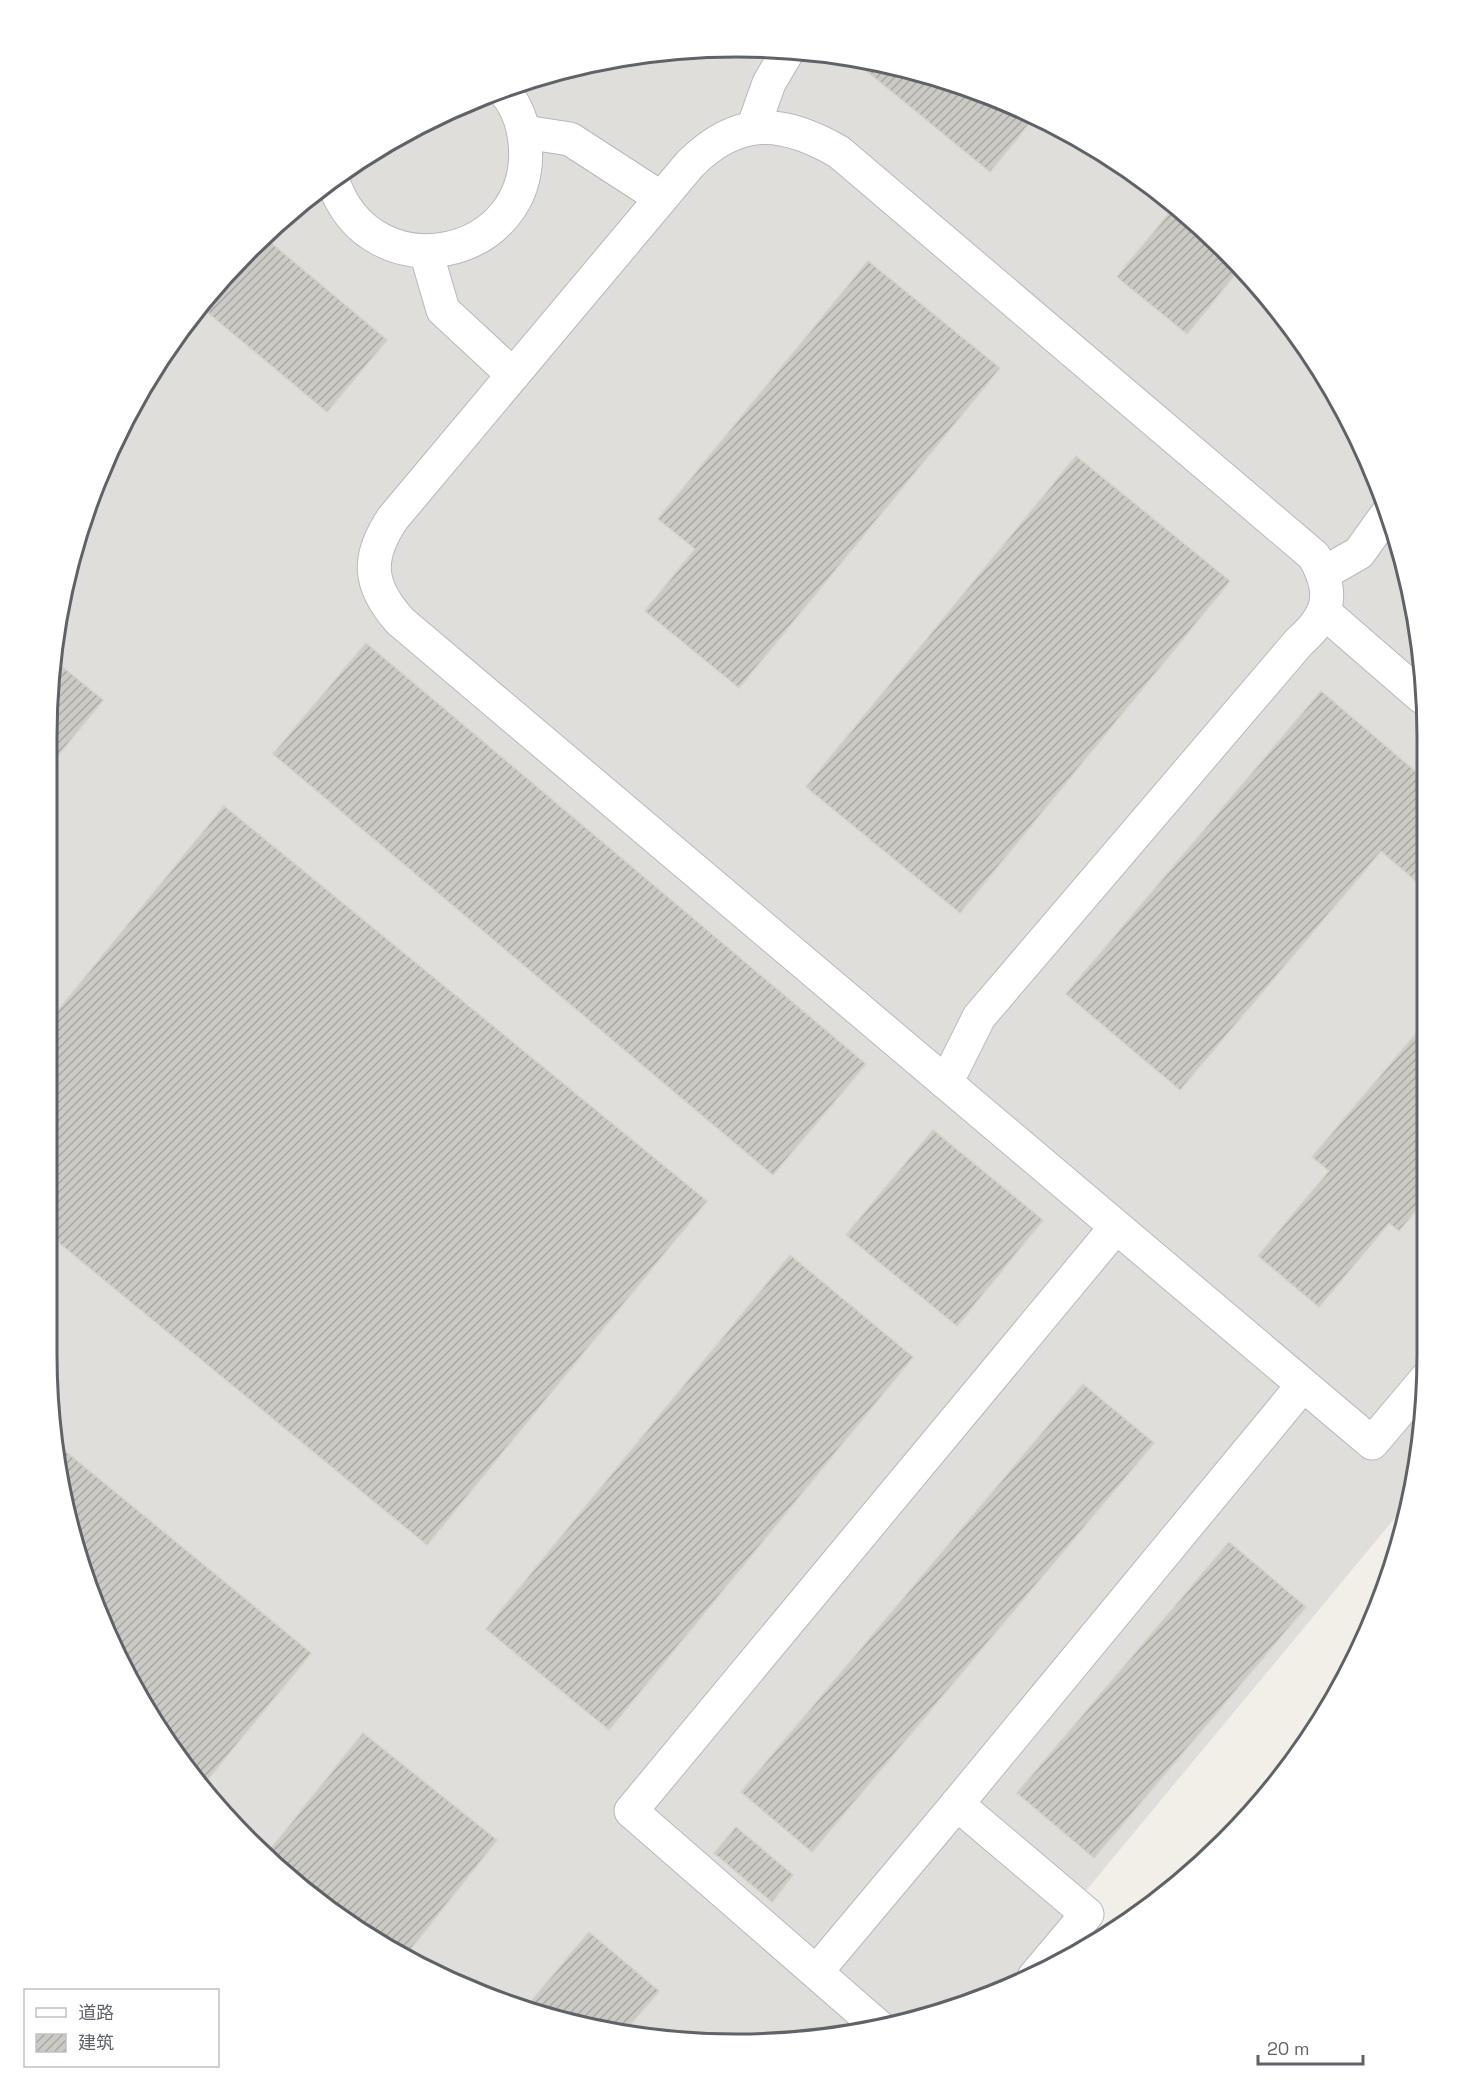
<svg xmlns="http://www.w3.org/2000/svg" width="1474" height="2091" viewBox="0 0 1474 2091" font-family="'Space Grotesk','Noto Sans SC',sans-serif">
<style>
.industrial{fill:#e0deda}
.building{fill:url(#building-hatch);stroke:#d6d1c6;stroke-width:1.5}
.lines{fill:none;stroke-linecap:round;stroke-linejoin:round}
.minor-casing{stroke:#b5b8bc;stroke-width:35}
.minor{stroke:#fff;stroke-width:33}
.rim{fill:none;stroke:#5f6368;stroke-width:3}
</style>
<defs>
<pattern id="building-hatch" width="6" height="6" patternUnits="userSpaceOnUse" patternTransform="scale(1.5)"><rect width="6" height="6" fill="#cccac5"/><path d="M-1 1l2-2M0 6l6-6M5 7l2-2" fill="none" stroke="#a9a8a4"/></pattern>
</defs>
<rect width="100%" height="100%" fill="#f1efe8"/>
<path class="industrial" d="M782,48L915,70L1042,118L1157,189L1256,281L1356,432L1404,558L1422,647L1426,1399L1409,1501L1006,1987L916,2021L827,2039H647L472,1992L354,1928L282,1873L163,1737L99,1619L70,1533L47,1354V737L60,602L99,473L139,392L189,316L281,218L391,139L515,83L647,52Z"/>
<g class="building">
<path d="M852,59L915,70L1036,115L990,172Z"/>
<path d="M1175,206L1241,267L1187,334L1117,277Z"/>
<path d="M264,237L387,340L327,412L200,306Z"/>
<path d="M868,261L1000,368L739,688L645,611L695,549L658,519Z"/>
<path d="M1076,456L1230,581L960,913L806,787Z"/>
<path d="M366,643L866,1064L773,1175L273,754Z"/>
<path d="M54,660L103,700L47,769V737Z"/>
<path d="M1321,691L1422,777L1423,887L1381,851L1180,1090L1066,994Z"/>
<path d="M224,806L707,1201L427,1545L47,1233V1024Z"/>
<path d="M1424,1024L1425,1200L1399,1231L1389,1223L1319,1307L1258,1256L1329,1171L1312,1157Z"/>
<path d="M933,1130L1043,1220L957,1326L846,1235Z"/>
<path d="M790,1255L913,1357L609,1730L486,1629Z"/>
<path d="M1083,1384L1154,1443L812,1852L741,1792Z"/>
<path d="M59,1446L311,1653L204,1784L163,1737L99,1619L70,1533Z"/>
<path d="M1229,1542L1306,1607L1094,1858L1017,1793Z"/>
<path d="M363,1733L497,1840L405,1956L354,1928L282,1873L266,1855Z"/>
<path d="M736,1827L793,1875L772,1902L714,1853Z"/>
<path d="M589,1932L659,1991L624,2032L527,2006Z"/>
</g>
<g class="lines">
<defs>
<g id="minor">
<path d="M753,128L769,83L789,49"/>
<path d="M524,132L570,139L661,198"/>
<path d="M333,181C371,295 537,260 525,142C523,124 516,103 502,89"/>
<path d="M426,252L443,310L513,375"/>
<path d="M1324,573L1359,553L1387,514"/>
<path d="M1324,612L1422,697"/>
<path d="M946,1083L979,1017L1299,642C1330,615 1335,593 1314,556L839,152C782,119 738,116 690,164L393,518C366,558 368,585 400,621L1372,1443L1426,1379"/>
<path d="M957,1804L1303,1385"/>
<path d="M817,1971L957,1804L1087,1914L1034,1977"/>
<path d="M880,2028L631,1811L1116,1227"/>
</g>
</defs>
<use href="#minor" class="minor-casing"/>
<use href="#minor" class="minor"/>
</g>
<path d="M0 0H1474V2091H0ZM737 57H737A680 680 0 0 1 1417 737V1354A680 680 0 0 1 737 2034H737A680 680 0 0 1 57 1354V737A680 680 0 0 1 737 57Z" fill="#fff" fill-rule="evenodd"/>
<path class="rim" d="M737 57H737A680 680 0 0 1 1417 737V1354A680 680 0 0 1 737 2034H737A680 680 0 0 1 57 1354V737A680 680 0 0 1 737 57Z"/>
<rect x="24" y="1989" width="195" height="78" fill="#ffffff" stroke="#bfc1c3" stroke-width="1.5"/>
<rect x="36" y="2008" width="30" height="9" fill="#ffffff" stroke="#bfc1c3" stroke-width="1.5"/>
<text x="78" y="2019" font-size="18" fill="#5f6368">道路</text>
<rect x="36" y="2034" width="30" height="18" fill="url(#building-hatch)" stroke="#bfc1c3" stroke-width="1.5"/>
<text x="78" y="2049" font-size="18" fill="#5f6368">建筑</text>
<path d="M1258 2055v9h105v-9" fill="none" stroke="#5f6368" stroke-width="3"/>
<text x="1267" y="2055" font-size="18" fill="#5f6368" stroke="#ffffff" stroke-width="4.5" paint-order="stroke">20 m</text>
</svg>
